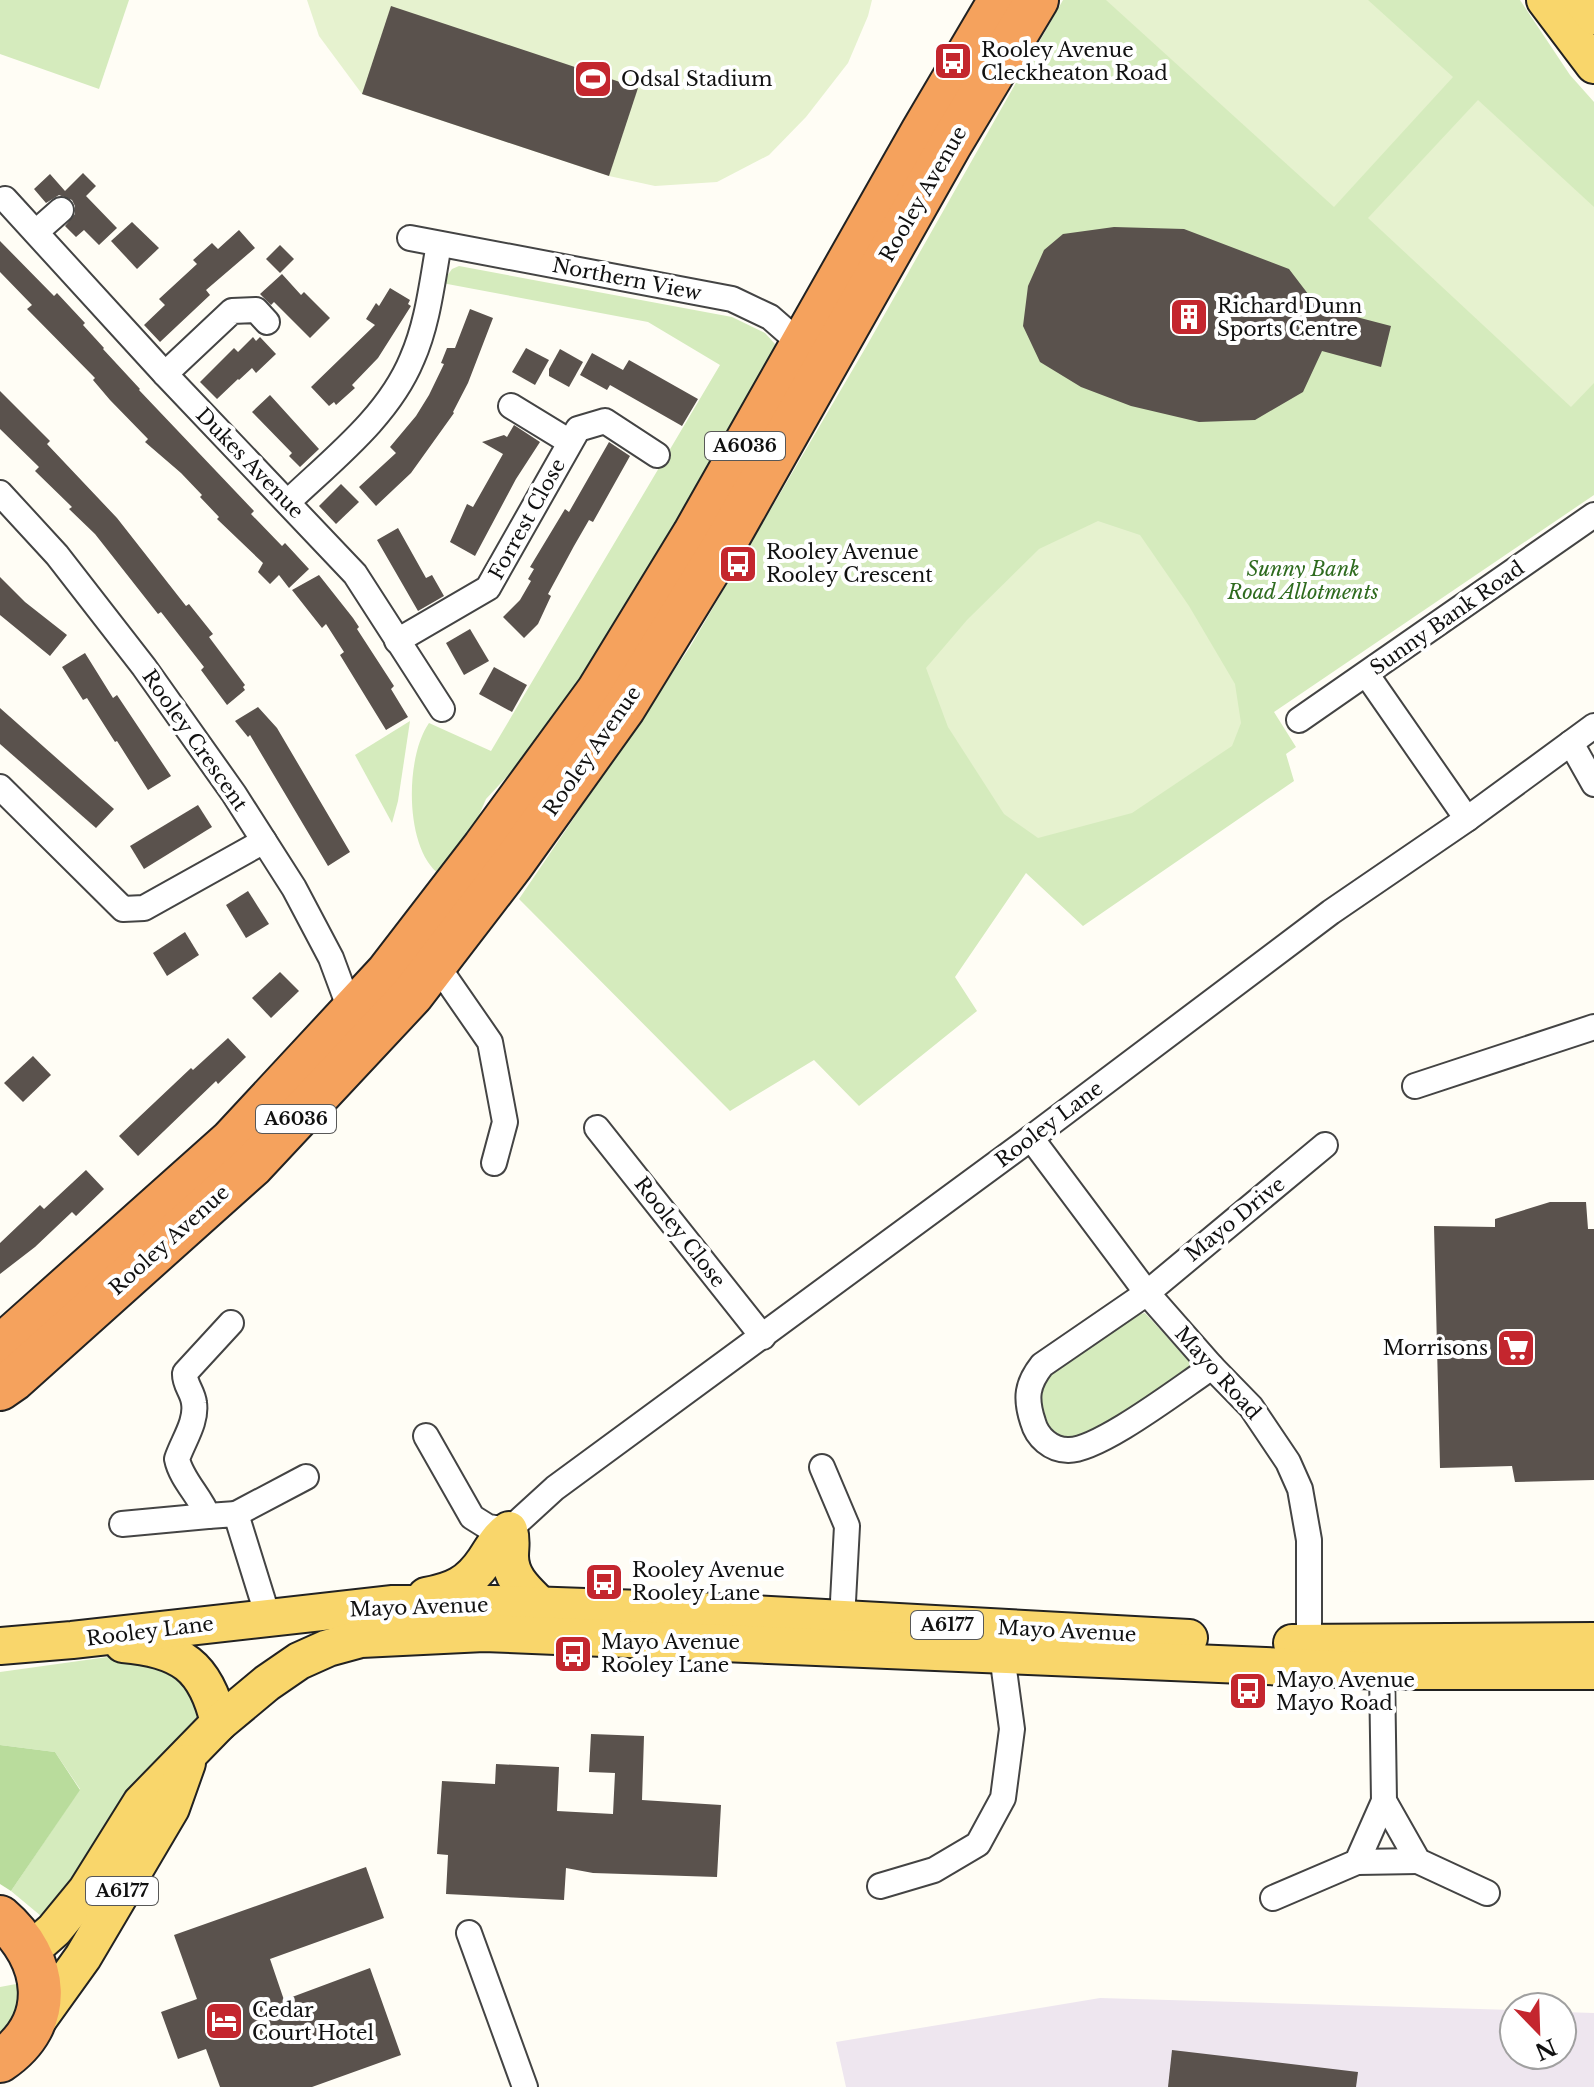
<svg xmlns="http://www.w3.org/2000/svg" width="1594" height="2087" viewBox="0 0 1594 2087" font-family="'Libre Baskerville',serif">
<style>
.industrial{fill:#eee6ef}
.green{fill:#d5ebbd}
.forest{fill:#b9dc9c}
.pitch{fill:#e6f2cf}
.building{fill:#5a524d}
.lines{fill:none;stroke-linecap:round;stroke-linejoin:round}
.street-casing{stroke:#444;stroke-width:28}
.primary-casing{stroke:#222;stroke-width:40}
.highway-casing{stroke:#222;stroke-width:46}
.street{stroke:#fff;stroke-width:24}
.primary{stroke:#f9d66b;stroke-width:36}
.highway{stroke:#f5a25d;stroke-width:42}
.labels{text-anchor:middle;stroke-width:8;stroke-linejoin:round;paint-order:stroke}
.shield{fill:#fff;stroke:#585858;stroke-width:2}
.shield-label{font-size:18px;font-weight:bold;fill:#111}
.poi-label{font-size:20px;fill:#111;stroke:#fff;text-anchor:start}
.street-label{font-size:20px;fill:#111;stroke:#fff}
.park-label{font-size:20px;font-style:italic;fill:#2f6b1f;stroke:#fff}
</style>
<rect width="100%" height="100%" fill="#fffdf5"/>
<path class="industrial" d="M1100,1998L1514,2010V2055H1562V2012L1594,2013V2087H846L836,2042Z"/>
<g class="green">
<path d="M0,0H129L99,89L0,54Z"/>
<path d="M1063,0H1520L1570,75L1594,102V495L1274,712L1296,747L1286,754L1294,781L1083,926L1026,873L955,977L977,1011L859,1106L814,1060L730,1111L519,899L690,647L866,347Z"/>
<path d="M459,266L732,317L765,333L775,344L776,353L630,609L540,741L486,799L467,843L440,875C404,849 405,757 429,723L491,751L720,365L648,322L442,283L452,269Z"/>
<path d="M410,721L398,801L392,823L355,755Z"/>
<path d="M1145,1313L1191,1363L1189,1371C1163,1389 1101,1440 1071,1441C1061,1441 1050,1433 1045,1425C1037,1412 1037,1391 1043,1377L1136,1315Z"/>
<path d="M122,1655L159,1661L191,1683L201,1719L47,1921L11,1891L80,1789L55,1752L0,1745V1672Z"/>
<path d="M16,1984C24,2002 10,2021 0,2036V1987Z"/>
</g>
<path class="forest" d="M0,1745L55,1752L80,1790L11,1891L0,1884Z"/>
<g class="pitch">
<path d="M307,0H872L868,16L848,63L806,117L769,155L717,182L655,186L609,176L362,94L319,36Z"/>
<path d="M1106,0H1368L1453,77L1334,207Z"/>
<path d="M1478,100L1594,207V383L1571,407L1368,218Z"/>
<path d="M1098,521L1140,535L1189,606L1235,684L1241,723L1232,746L1132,813L1038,838L1004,814L948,727L926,668L967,620L1039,549Z"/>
</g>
<g class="building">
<path d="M391,6L638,88L609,176L362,94Z"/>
<path d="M83,173L96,186L86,196L117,228L99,245L84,230L76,237L65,226L75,214V206L72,200L59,195L46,203L34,189L50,174L65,191Z"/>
<path d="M132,222L159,248L137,269L111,241Z"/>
<path d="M1114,227L1184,229L1289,269L1318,307L1391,326L1381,367L1322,351L1303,392L1255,420L1199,422L1131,406L1081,387L1040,362L1023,326L1028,286L1044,250L1063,234Z"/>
<path d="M239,230L255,248L206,290L210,295L160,342L144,325L165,305L159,299L197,264L193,260L212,243L218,249Z"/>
<path d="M0,241L54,296L57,293L85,323L83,325L104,348L103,349L140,389L139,390L254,511L251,514L282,546L285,543L309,569L289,588L279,575L270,584L258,572L263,563L217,519L219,517L200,497L202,495L181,473L145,442L148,439L110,400L93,380L95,378L27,309L32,305L0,272Z"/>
<path d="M280,245L294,259L280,273L266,259Z"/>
<path d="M282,274L301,295L304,292L330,318L310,338L274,302L271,305L260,294Z"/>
<path d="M390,288L410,300L408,304L411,306L378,358L352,385L355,388L336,405L334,402L329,406L311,387L375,325L366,319L376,303L379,306Z"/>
<path d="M470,309L493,318L468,383L453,412L454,413L411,473L376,506L359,487L396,453L390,447L416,416L429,395L444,364L441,363L447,348H455Z"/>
<path d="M253,337L256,341L260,337L276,354L256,373L252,368L239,380L238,379L217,399L200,382L234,348L238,352Z"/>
<path d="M526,348L549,360L535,385L512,372Z"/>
<path d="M560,349L583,362L569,387L549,376V369Z"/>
<path d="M592,353L623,370L629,360L698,399L682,426L610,385L607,390L580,375Z"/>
<path d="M0,391L50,441L47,444L117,518L186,606L189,604L213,634L209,637L245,685L243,687L245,690L227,705L201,670L204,667L161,612L158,614L95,534L69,509L72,507L35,471L39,467L0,429Z"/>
<path d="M270,395L319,449L300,467L289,456L292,453L252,412Z"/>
<path d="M514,425L540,442L516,479L475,556L450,542L467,504L473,507L503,454L482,442L504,435L507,437Z"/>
<path d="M609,442L630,456L593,522L589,520L574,546L548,594L551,596L538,624L524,638L503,617L520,600L531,581L528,579L534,569L530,567L565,509L569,512Z"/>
<path d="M341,484L359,502L336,524L319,506Z"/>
<path d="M398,528L426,578L432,575L444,596L418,611L377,540Z"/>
<path d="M319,575L353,618L359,627L357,629L394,686L391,689L408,717L386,730L340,655L344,652L326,624L322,628L292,590Z"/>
<path d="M0,577L25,602L67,635L50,656L0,615Z"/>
<path d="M470,629L489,661L464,675L446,643Z"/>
<path d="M85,653L113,698L117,695L171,776L148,790L117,741L115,742L87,698L83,700L62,667Z"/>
<path d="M494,667L527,685L512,712L479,694Z"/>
<path d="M258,707L277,728L350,852L328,866L250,735L248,737L235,721Z"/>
<path d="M0,708L114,809L96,828L0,744Z"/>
<path d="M198,805L212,827L144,869L130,846Z"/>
<path d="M248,891L269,924L246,938L226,905Z"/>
<path d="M185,932L199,955L167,976L153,953Z"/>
<path d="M280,972L299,991L271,1018L252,998Z"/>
<path d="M228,1038L246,1057L218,1084L216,1081L138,1156L119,1136L191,1068L193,1070Z"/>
<path d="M33,1056L51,1075L23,1102L4,1083Z"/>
<path d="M86,1170L104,1189L76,1216L72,1212L35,1247L0,1274V1243L40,1205L44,1209Z"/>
<path d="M1550,1202H1586L1588,1229H1594V1480L1515,1482L1512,1466L1440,1468L1434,1226L1495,1227V1219Z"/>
<path d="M591,1734L644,1736L642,1800L721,1805L717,1877L593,1873L566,1868L564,1900L446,1894L448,1855L437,1854L442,1781L495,1784L496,1764L559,1767L557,1811L613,1814L615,1773L589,1772Z"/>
<path d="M366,1867L384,1918L270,1959L284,2000L370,1968L401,2055L312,2087H220L206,2049L178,2059L161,2012L197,1999L174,1935Z"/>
<path d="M1172,2050L1358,2072L1356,2087H1168Z"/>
</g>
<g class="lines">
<defs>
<g id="street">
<path d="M5,199L165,374L355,574L442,709"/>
<path d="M36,232L61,210"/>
<path d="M410,238L732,299L770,317L802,345"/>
<path d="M165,374L232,311L256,310L267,322"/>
<path d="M511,406L570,442"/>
<path d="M0,493L57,555L144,667L234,794L294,888L331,958L351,1012"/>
<path d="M288,502C333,459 388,417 412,359C428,323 432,282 439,244"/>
<path d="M397,641L488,588L578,429L605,421L657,455"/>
<path d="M1367,675L1467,819"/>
<path d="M1299,720L1594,515"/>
<path d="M1571,743L1594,784"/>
<path d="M0,787L123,909L144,908L264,841"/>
<path d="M436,964L490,1042L505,1122L494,1163"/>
<path d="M1415,1086L1594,1027"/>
<path d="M597,1128L763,1337"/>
<path d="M1031,1138L1147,1293L1212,1367L1251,1407L1288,1462L1300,1489L1309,1540V1644"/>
<path d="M231,1323L185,1373C184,1384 193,1392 194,1403C197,1422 183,1441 177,1459C181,1479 200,1496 208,1516L236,1514L268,1617"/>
<path d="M1212,1367C1183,1386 1099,1451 1068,1450C1051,1450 1037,1437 1033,1422C1025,1398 1027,1384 1042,1365L1147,1293L1325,1145"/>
<path d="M426,1436L472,1517L488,1527L509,1530L555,1488L1031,1138L1331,912L1467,819L1594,726"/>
<path d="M822,1467L847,1526L842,1620"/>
<path d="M236,1514L306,1477"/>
<path d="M122,1524L208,1516"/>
<path d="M1382,1671L1384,1801L1418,1861L1487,1893"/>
<path d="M1357,1862L1418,1861"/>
<path d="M880,1886L934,1870L978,1844L1003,1798L1012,1729L1002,1655"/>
<path d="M1273,1898L1357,1862L1384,1801"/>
<path d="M469,1933L525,2087"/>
</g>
<g id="primary">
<path d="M1545,0L1594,65"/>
<path d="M1582,0L1594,16"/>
<path d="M426,1596C453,1591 469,1584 485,1560C493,1548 497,1539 509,1530C512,1541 510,1546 510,1556C510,1578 526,1591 540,1605"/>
<path d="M1292,1643L1594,1641"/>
<path d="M123,1644C181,1649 206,1666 219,1723"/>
<path d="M0,1646L72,1640L393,1604H498L698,1611L1189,1638"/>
<path d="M29,1952L54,1930L86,1891L141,1803L219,1723L267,1683L299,1661L328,1648L361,1639L484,1633L1382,1671H1594"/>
<path d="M35,2024L83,1957L171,1808L187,1763"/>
</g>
<g id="highway">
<path d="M0,1347L231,1141L387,973L484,847L598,691L694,534L922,132L1000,0"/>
<path d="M0,1389L13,1380L253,1165L412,995L511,866L624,708L723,547L950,145L1037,0"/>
<path d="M0,1917C49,1959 57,2023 0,2061"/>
</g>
</defs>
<use href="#street" class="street-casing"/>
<use href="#primary" class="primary-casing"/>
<use href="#highway" class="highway-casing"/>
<use href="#street" class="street"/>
<use href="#primary" class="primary"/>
<use href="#highway" class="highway"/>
</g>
<defs>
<symbol id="bus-square" viewBox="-11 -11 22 22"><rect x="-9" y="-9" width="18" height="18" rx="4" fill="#c4262e" stroke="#fff"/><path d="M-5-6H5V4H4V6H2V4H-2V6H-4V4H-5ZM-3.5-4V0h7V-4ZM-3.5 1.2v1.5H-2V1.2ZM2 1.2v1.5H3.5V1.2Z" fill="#fff"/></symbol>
<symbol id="stadium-square" viewBox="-11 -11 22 22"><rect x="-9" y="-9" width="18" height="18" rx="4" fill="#c4262e" stroke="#fff"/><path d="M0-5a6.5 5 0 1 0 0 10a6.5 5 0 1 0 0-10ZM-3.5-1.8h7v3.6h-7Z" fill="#fff"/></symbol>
<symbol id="building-square" viewBox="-11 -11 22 22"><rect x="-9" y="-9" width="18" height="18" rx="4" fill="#c4262e" stroke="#fff"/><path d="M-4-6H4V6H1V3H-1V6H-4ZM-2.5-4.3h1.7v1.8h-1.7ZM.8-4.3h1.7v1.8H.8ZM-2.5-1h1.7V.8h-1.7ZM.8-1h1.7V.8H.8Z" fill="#fff"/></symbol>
<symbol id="supermarket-square" viewBox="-11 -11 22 22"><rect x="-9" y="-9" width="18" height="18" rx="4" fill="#c4262e" stroke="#fff"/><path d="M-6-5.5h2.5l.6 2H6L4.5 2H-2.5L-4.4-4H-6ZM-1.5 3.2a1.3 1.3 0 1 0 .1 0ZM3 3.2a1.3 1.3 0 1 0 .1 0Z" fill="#fff"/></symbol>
<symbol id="hotel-square" viewBox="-11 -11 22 22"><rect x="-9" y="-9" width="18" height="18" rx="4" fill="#c4262e" stroke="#fff"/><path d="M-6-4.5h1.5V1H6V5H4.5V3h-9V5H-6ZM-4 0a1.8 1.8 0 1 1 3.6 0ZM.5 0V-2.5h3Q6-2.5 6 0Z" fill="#fff"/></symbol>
</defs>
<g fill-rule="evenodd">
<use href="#bus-square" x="931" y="39" width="44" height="44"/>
<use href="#stadium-square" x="571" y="57" width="44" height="44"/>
<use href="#building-square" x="1167" y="295" width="44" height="44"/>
<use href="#bus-square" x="716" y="542" width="44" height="44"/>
<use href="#supermarket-square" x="1494" y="1326" width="44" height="44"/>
<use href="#bus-square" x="582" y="1560" width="44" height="44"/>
<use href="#bus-square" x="551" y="1632" width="44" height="44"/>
<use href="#bus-square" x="1226" y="1669" width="44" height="44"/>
<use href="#hotel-square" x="202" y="1999" width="44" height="44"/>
</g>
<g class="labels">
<g class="shield">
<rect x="705" y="432" width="80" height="28" rx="6"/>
<rect x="256" y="1105" width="80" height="28" rx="6"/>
<rect x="911" y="1611" width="72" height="28" rx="6"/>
<rect x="86" y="1877" width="72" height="28" rx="6"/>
</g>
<g class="shield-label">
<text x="745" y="452">A6036</text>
<text x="296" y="1125">A6036</text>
<text x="947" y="1631">A6177</text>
<text x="122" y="1897">A6177</text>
</g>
<g class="poi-label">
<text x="981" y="57">Rooley Avenue<tspan x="981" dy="23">Cleckheaton Road</tspan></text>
<text x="621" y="86">Odsal Stadium</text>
<text x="1217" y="313">Richard Dunn<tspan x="1217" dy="23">Sports Centre</tspan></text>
<text x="766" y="559">Rooley Avenue<tspan x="766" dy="23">Rooley Crescent</tspan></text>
<text x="1488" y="1355" text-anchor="end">Morrisons</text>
<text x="632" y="1577">Rooley Avenue<tspan x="632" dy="23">Rooley Lane</tspan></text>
<text x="601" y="1649">Mayo Avenue<tspan x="601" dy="23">Rooley Lane</tspan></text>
<text x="1276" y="1687">Mayo Avenue<tspan x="1276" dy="23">Mayo Road</tspan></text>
<text x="252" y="2017">Cedar<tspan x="252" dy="23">Court Hotel</tspan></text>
</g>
<g class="street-label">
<text transform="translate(923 194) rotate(-60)" y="7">Rooley Avenue</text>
<text transform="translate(627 279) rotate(11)" y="7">Northern View</text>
<text transform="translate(250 463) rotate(46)" y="7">Dukes Avenue</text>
<text transform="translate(527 519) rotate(-61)" y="7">Forrest Close</text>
<text transform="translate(1447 618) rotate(-35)" y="7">Sunny Bank Road</text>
<text transform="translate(195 740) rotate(55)" y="7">Rooley Crescent</text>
<text transform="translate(592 751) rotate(-55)" y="7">Rooley Avenue</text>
<text transform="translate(1049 1124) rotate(-37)" y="7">Rooley Lane</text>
<text transform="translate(1235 1219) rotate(-39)" y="7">Mayo Drive</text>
<text transform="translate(680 1232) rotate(52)" y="7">Rooley Close</text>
<text transform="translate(169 1240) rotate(-42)" y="7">Rooley Avenue</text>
<text transform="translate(1218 1373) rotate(48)" y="7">Mayo Road</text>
<text transform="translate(419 1607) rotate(-2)" y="7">Mayo Avenue</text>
<text transform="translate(150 1631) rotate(-7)" y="7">Rooley Lane</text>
<text transform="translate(1067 1631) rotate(3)" y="7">Mayo Avenue</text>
</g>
<g class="park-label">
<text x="1303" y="576">Sunny Bank<tspan x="1303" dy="23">Road Allotments</tspan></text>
</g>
</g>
<g transform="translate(1538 2031) rotate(157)"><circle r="38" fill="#ffffff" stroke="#a0a0a0" stroke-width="2"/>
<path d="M0-6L14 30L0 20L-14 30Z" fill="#c4262e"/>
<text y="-12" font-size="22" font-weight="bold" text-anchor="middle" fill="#111111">N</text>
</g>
</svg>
